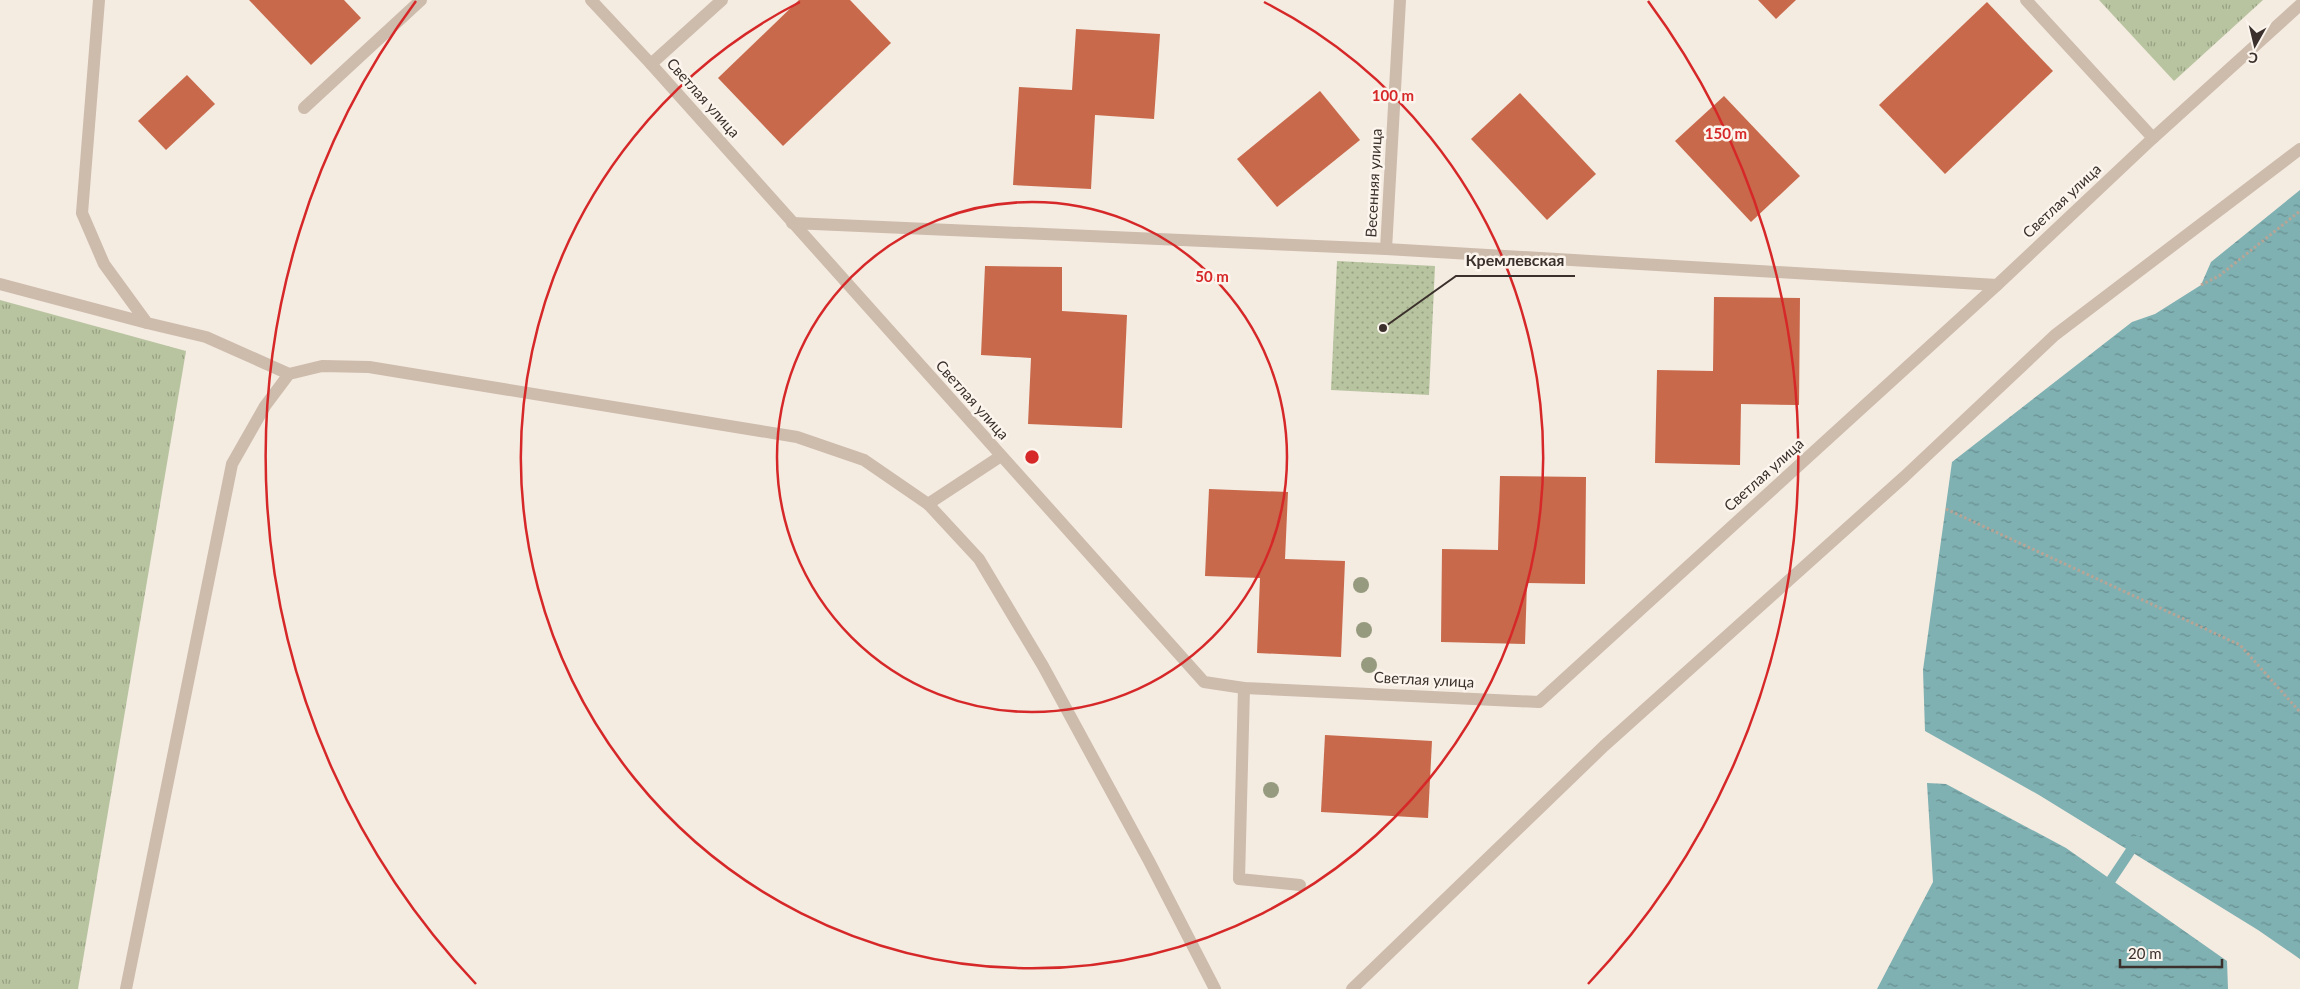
<svg xmlns="http://www.w3.org/2000/svg" width="2300" height="989" viewBox="0 0 2300 989" font-family="Lato,sans-serif">
<style>
.grass{fill:url(#grass-tufts)}
.park{fill:url(#park-dots)}
.water{fill:url(#water-ripples)}
.lines{fill:none;stroke-linecap:round;stroke-linejoin:round}
.stream{stroke:#7fb0b2;stroke-width:10}
.building{fill:#c8694b}
.path{stroke:#b9a596;stroke-width:3;stroke-dasharray:2.5 2.5;stroke-linecap:butt}
.lane{stroke:#cdbbac;stroke-width:12}
.street{stroke:#cdbbac;stroke-width:12}
.tree{fill:#969b7f}
.ring{fill:none;stroke:#d62828;stroke-width:2.5}
.labels{text-anchor:middle;stroke-width:5;stroke-linejoin:round;paint-order:stroke}
.street-label{font-size:15px;fill:#3b302b;stroke:#fbf5ee}
.centre{fill:#d62828;stroke:#fbf5ee;stroke-width:2.5}
.ring-label{font-size:15px;text-anchor:middle;font-weight:bold;fill:#d62828;stroke:#fbf5ee;stroke-width:5;stroke-linejoin:round;paint-order:stroke}
.leader{fill:none;stroke:#3b302b;stroke-width:2}
.callout-dot{fill:#3b302b;stroke:#fbf5ee;stroke-width:2}
.callout-label{font-size:16px;text-anchor:middle;font-weight:bold;fill:#3b302b;stroke:#fbf5ee;stroke-width:5;stroke-linejoin:round;paint-order:stroke}
</style>
<defs>
<pattern id="grass-tufts" width="24" height="20" patternUnits="userSpaceOnUse" patternTransform="scale(1.25)"><rect width="24" height="20" fill="#b8c4a0"/><path d="M3 7l-1-3M5 7V3M7 7l1-3M15 17l-1-3M17 17v-4M19 17l1-3" fill="none" stroke="#97a083"/></pattern>
<pattern id="park-dots" width="8" height="8" patternUnits="userSpaceOnUse" patternTransform="scale(1.25)"><rect width="8" height="8" fill="#b8c4a0"/><path d="M2 2h.1M6 6h.1" fill="none" stroke="#97a083" stroke-width="1.8" stroke-linecap="round"/></pattern>
<pattern id="water-ripples" width="26" height="14" patternUnits="userSpaceOnUse" patternTransform="scale(1.25)"><rect width="26" height="14" fill="#7fb0b2"/><path d="M2 4q2-2 4 0t4 0M15 11q2-2 4 0t4 0" fill="none" stroke="#699091"/></pattern>
</defs>
<rect width="100%" height="100%" fill="#f4ebe1"/>
<g class="grass">
<path d="M2099,0H2263L2174,81Z"/>
<path d="M0,300L186,351L78,989H0Z"/>
</g>
<path class="park" d="M1337,261L1435,266L1429,395L1331,390Z"/>
<g class="water">
<path d="M2300,190V959L2258,930L2039,795L1925,731L1923,670L1952,462L2132,322L2155,314L2201,285L2211,262Z"/>
<path d="M1927,783L1946,784L2066,848L2227,961L2228,989H1877L1933,882Z"/>
</g>
<g class="lines">
<path class="stream" d="M2105,889L2137,841"/>
</g>
<g class="building">
<path d="M249,0H344L361,18L311,65Z"/>
<path d="M799,0H850L891,43L783,146L718,78Z"/>
<path d="M1758,0H1796L1776,19Z"/>
<path d="M1987,2L2053,71L1945,174L1879,105Z"/>
<path d="M1076,29L1160,34L1154,119L1095,115L1091,189L1013,185L1019,87L1072,90Z"/>
<path d="M187,75L215,104L166,150L138,121Z"/>
<path d="M1320,91L1360,140L1277,207L1237,159Z"/>
<path d="M1520,93L1596,174L1547,220L1471,139Z"/>
<path d="M1724,96L1800,176L1751,222L1675,141Z"/>
<path d="M985,266L1062,267V311L1127,315L1122,428L1028,424L1031,358L981,355Z"/>
<path d="M1714,297L1800,298L1799,405L1741,404L1740,465L1655,463L1657,370L1713,371Z"/>
<path d="M1500,476L1586,477L1585,584L1527,583L1525,644L1441,642L1442,549L1498,550Z"/>
<path d="M1209,489L1288,492L1285,559L1345,561L1341,657L1257,653L1260,578L1205,576Z"/>
<path d="M1325,735L1432,741L1428,818L1321,812Z"/>
</g>
<g class="lines">
<g class="path">
<path d="M2201,285L2219,276L2300,211"/>
<path d="M1946,509L2240,645L2300,712"/>
</g>
<g class="lane">
<path d="M99,0L82,213L104,264L147,323L206,337L289,374"/>
<path d="M304,108L421,0"/>
<path d="M0,284L147,323"/>
<path d="M928,504L1001,456"/>
<path d="M1244,688L1239,879L1300,885"/>
</g>
<g class="street">
<path d="M591,0L651,64L1204,682L1244,688L1539,702L1997,285L2153,138L2026,0"/>
<path d="M651,64L722,0"/>
<path d="M2153,138L2300,5"/>
<path d="M792,223L1386,249L1997,285"/>
<path d="M1386,249L1400,0"/>
<path d="M126,989L232,464L265,406L289,374L322,366L369,367L797,437L864,460L928,504L979,559L1043,666L1149,861L1215,989"/>
<path d="M1352,989L1604,746L1904,477L2055,335L2300,149"/>
</g>
</g>
<g class="tree">
<circle cx="1361" cy="585" r="8"/>
<circle cx="1364" cy="630" r="8"/>
<circle cx="1369" cy="665" r="8"/>
<circle cx="1271" cy="790" r="8"/>
</g>
<g class="ring">
<circle cx="1032" cy="457" r="255"/>
<path d="M1264 2A511 511 0 1 1 800 2"/>
<path d="M476 984A766 766 0 0 1 416 1M1648 1A766 766 0 0 1 1588 984"/>
</g>
<g class="labels">
<g class="street-label">
<text transform="translate(703 98) rotate(48)" y="5">Светлая улица</text>
<text transform="translate(1374 183) rotate(-87)" y="5">Весенняя улица</text>
<text transform="translate(2062 201) rotate(-43)" y="5">Светлая улица</text>
<text transform="translate(972 400) rotate(48)" y="5">Светлая улица</text>
<text transform="translate(1764 475) rotate(-42)" y="5">Светлая улица</text>
<text transform="translate(1424 680) rotate(3)" y="5">Светлая улица</text>
</g>
</g>
<circle cx="1032" cy="457" r="8" class="centre"/>
<g class="ring-label">
<text x="1393" y="101">100 m</text>
<text x="1726" y="139">150 m</text>
<text x="1212" y="282">50 m</text>
</g>
<path class="leader" d="M1383 328L1456 276H1575"/>
<circle class="callout-dot" cx="1383" cy="328" r="5"/>
<g class="callout-label">
<text x="1515" y="266">Кремлевская</text>
</g>
<g transform="translate(2255 45) rotate(188)" stroke="#fbf5ee" stroke-width="4" paint-order="stroke">
<path d="M0-4L9 19L0 12L-9 19Z" fill="#3b302b"/>
<text y="-8" font-size="14" font-weight="bold" text-anchor="middle" fill="#3b302b">С</text>
</g>
<path d="M2120 959v8h102v-8" fill="none" stroke="#3b302b" stroke-width="2.5"/>
<text x="2128" y="959" font-size="15" fill="#3b302b" stroke="#fbf5ee" stroke-width="4" paint-order="stroke">20 m</text>
</svg>
